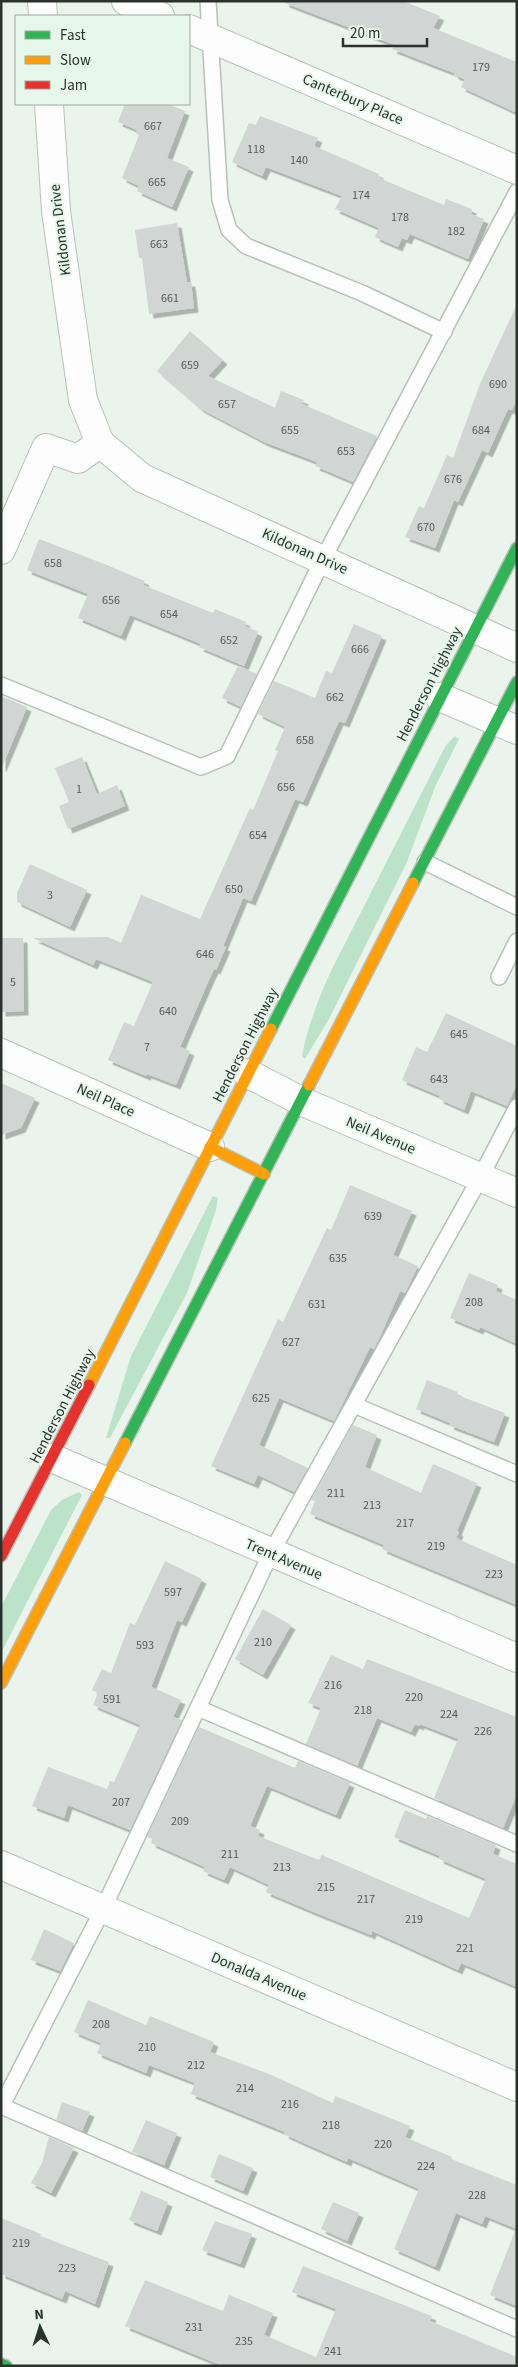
<svg xmlns="http://www.w3.org/2000/svg" width="518" height="2367" viewBox="0 0 518 2367" font-family="'Source Sans 3',sans-serif">
<style>
.green{fill:#bce2c9}
.building{fill:#d1d5d4;filter:url(#shadow)}
.lines{fill:none;stroke-linecap:round;stroke-linejoin:round}
.lane-casing{stroke:#b8c0ba;stroke-width:18}
.street-casing{stroke:#b8c0ba;stroke-width:30}
.fast-casing{stroke:#b8c0ba;stroke-width:14}
.slow-casing{stroke:#b8c0ba;stroke-width:14}
.jam-casing{stroke:#b8c0ba;stroke-width:14}
.lane{stroke:#fcfdfc;stroke-width:15}
.street{stroke:#fcfdfc;stroke-width:28}
.fast{stroke:#30b455;stroke-width:11}
.slow{stroke:#ff9f0a;stroke-width:11}
.jam{stroke:#e5322d;stroke-width:11}
.labels{text-anchor:middle;stroke-width:4;stroke-linejoin:round;paint-order:stroke}
.number-label{font-size:12px;fill:#545a57}
.street-label{font-size:15px;fill:#2b312d;stroke:#e7f7eb}
</style>
<defs>
<filter id="shadow"><feDropShadow dx="4.5" dy="4.5" stdDeviation="0" flood-color="#0004"/></filter>
</defs>
<rect width="100%" height="100%" fill="#eaf4ed"/>
<g class="green">
<path d="M455,736L459,739L435,787L407,862L329,1019L305,1059L302,1056C308,1025 319,997 332,969L446,745Z"/>
<path d="M213,1196L218,1198L216,1210L187,1293L110,1438H106L131,1356Z"/>
<path d="M79,1492L82,1495L1,1653V1607L51,1510L62,1500Z"/>
</g>
<g class="building">
<path d="M285,1H403L440,16L433,28L517,62V113L461,87L465,79L454,75V73L392,49L395,45L285,3Z"/>
<path d="M125,104H168L185,111L167,158L189,167L172,207L137,191L139,186L122,178L139,135L136,133L137,130L118,122Z"/>
<path d="M260,116L318,138L314,146L379,174L378,177L386,181L444,205L446,199L472,209L471,214L484,219L468,259L410,234L407,240L402,238L398,247L375,237L379,228L335,209L342,196L266,167L262,176L232,162L249,123L256,125Z"/>
<path d="M177,223L187,282H191L194,308L149,314L142,258H139L135,230Z"/>
<path d="M517,304V399L512,410L508,409L488,453L482,450L458,502L454,500L435,548L405,537L419,506L424,508L447,455L453,458L480,384Z"/>
<path d="M190,331L223,360L208,376L275,408L281,391L304,400L302,404L377,436L353,482L315,466L317,462L264,442L201,409L157,371Z"/>
<path d="M39,539L102,563L145,581L143,585L213,613L215,609L246,622L245,626L258,632L244,666L199,647L201,644L130,615L121,636L78,618L88,594L27,570Z"/>
<path d="M354,624L382,636L345,723L339,721L303,802L295,799L251,901L243,898L223,946L226,947L216,970L214,969L208,982L180,1047L190,1051L176,1085L147,1074L146,1076L108,1060L124,1022L134,1026L153,982L96,959L93,965L33,938L108,937L121,943L141,895L200,919L250,808L253,810L278,751L275,750L285,727L258,714L274,681L315,698L326,671L332,673Z"/>
<path d="M238,666L257,674L241,707L222,698Z"/>
<path d="M1,696L27,707L2,767H1Z"/>
<path d="M82,757L97,794L117,785L125,806L68,829L59,806L69,802L55,768Z"/>
<path d="M30,864L87,890L70,927L17,902V893Z"/>
<path d="M1,938H23L24,1011L1,1012Z"/>
<path d="M446,1013L517,1046V1084L507,1106L471,1091L464,1110L439,1099L440,1096L402,1080L416,1047L427,1052Z"/>
<path d="M1,1083L35,1098L21,1128L1,1135Z"/>
<path d="M350,1185L412,1211L393,1255L418,1266L405,1293L400,1291L379,1339L374,1349L370,1347L334,1421L279,1398L259,1445L308,1468L294,1492L258,1475L254,1484L211,1466L278,1319L283,1322L327,1228L331,1230Z"/>
<path d="M469,1273L498,1285L496,1291L517,1300V1344L480,1327L479,1330L450,1318Z"/>
<path d="M427,1380L458,1392L457,1395L505,1413L494,1442L449,1425L450,1423L416,1409Z"/>
<path d="M353,1425L377,1435L365,1467L421,1493L433,1464L477,1483L457,1531L459,1532L456,1538L517,1565V1605L382,1549L384,1545L310,1514L315,1501L311,1500Z"/>
<path d="M165,1561L202,1579L182,1622L177,1620L151,1687L181,1700L173,1717L182,1720L130,1830L68,1805L64,1818L32,1806L48,1767L107,1789L110,1781L114,1782L140,1725L93,1705L98,1693L92,1690L102,1669L111,1673L130,1623L135,1625Z"/>
<path d="M263,1609L291,1625L263,1675L235,1659Z"/>
<path d="M331,1655L363,1669L367,1659L517,1717V1794L503,1828L434,1798L458,1739L420,1724L419,1726L415,1724L411,1732L377,1718L357,1766L306,1744L321,1708L308,1703Z"/>
<path d="M199,1727L295,1768L298,1761L350,1783L336,1815L267,1786L250,1826L260,1830L258,1836L319,1860L322,1855L469,1918L486,1879L439,1859L440,1856L394,1837L405,1810L426,1819L427,1816L496,1845L493,1854L517,1864V1987L461,1963L458,1970L372,1931L371,1935L311,1911L266,1892L269,1885L230,1867L224,1880L203,1871L205,1867L151,1843L153,1839L147,1837Z"/>
<path d="M44,1929L74,1943L60,1971L31,1960Z"/>
<path d="M88,2000L146,2025L150,2016L214,2042L210,2052L269,2074L333,2103L335,2096L410,2126L405,2137L452,2157L451,2159L517,2185V2229L485,2216L482,2224L456,2213L435,2267L394,2249L419,2189L348,2158L347,2162L306,2144L284,2134L285,2132L191,2094L195,2083L149,2065L146,2073L97,2053L101,2043L74,2032Z"/>
<path d="M62,2102L90,2112L82,2131L56,2120Z"/>
<path d="M146,2120L177,2133L164,2165L132,2152Z"/>
<path d="M49,2137L74,2148L51,2193L31,2183L42,2163Z"/>
<path d="M219,2154L253,2168L243,2191L210,2177Z"/>
<path d="M141,2191L168,2202L157,2231L129,2220Z"/>
<path d="M333,2202L359,2213L347,2241L321,2229Z"/>
<path d="M1,2218L41,2234L40,2236L109,2262L95,2304L65,2291L62,2299L1,2274Z"/>
<path d="M215,2221L252,2234L240,2264L202,2250Z"/>
<path d="M515,2231L517,2232V2306L490,2295Z"/>
<path d="M303,2266L432,2316L430,2321L517,2357V2366H223L125,2326L145,2280L223,2311L229,2295L273,2313L264,2335L316,2357L336,2309L292,2292Z"/>
</g>
<g class="lines">
<defs>
<g id="lane">
<path d="M208,1L220,200L229,230L246,246L362,293L444,332"/>
<path d="M1,685L201,767L227,756L323,559L517,192"/>
<path d="M425,862L517,907"/>
<path d="M499,977L517,941"/>
<path d="M354,1405L517,1474"/>
<path d="M198,1708L517,1844"/>
<path d="M1,2106L517,2329"/>
<path d="M1,2107L103,1909L271,1553L480,1178L517,1107"/>
</g>
<g id="street">
<path d="M42,1L43,16"/>
<path d="M126,1L160,16"/>
<path d="M189,29L517,170"/>
<path d="M49,104L56,211L83,400L100,443L142,478L517,648"/>
<path d="M1,550L46,448L78,459L100,443"/>
<path d="M440,697L517,730"/>
<path d="M1,1053L210,1147"/>
<path d="M247,1073L301,1101L517,1193"/>
<path d="M52,1458L517,1658"/>
<path d="M1,1865L517,2087"/>
</g>
<g id="fast">
<path d="M413,883L517,682"/>
<path d="M271,1029L517,548"/>
<path d="M125,1443L309,1085"/>
<path d="M1,2364L6,2366"/>
</g>
<g id="slow">
<path d="M309,1085L413,883"/>
<path d="M210,1147L264,1174"/>
<path d="M89,1385L271,1029"/>
<path d="M1,1683L125,1443"/>
</g>
<path id="jam" d="M1,1556L89,1385"/>
</defs>
<use href="#lane" class="lane-casing"/>
<use href="#street" class="street-casing"/>
<use href="#fast" class="fast-casing"/>
<use href="#slow" class="slow-casing"/>
<use href="#jam" class="jam-casing"/>
<use href="#lane" class="lane"/>
<use href="#street" class="street"/>
<use href="#fast" class="fast"/>
<use href="#slow" class="slow"/>
<use href="#jam" class="jam"/>
</g>
<g class="labels">
<g class="number-label">
<text x="481" y="71">179</text>
<text x="153" y="130">667</text>
<text x="256" y="153">118</text>
<text x="299" y="164">140</text>
<text x="157" y="186">665</text>
<text x="361" y="199">174</text>
<text x="400" y="221">178</text>
<text x="456" y="235">182</text>
<text x="159" y="248">663</text>
<text x="170" y="302">661</text>
<text x="190" y="369">659</text>
<text x="498" y="388">690</text>
<text x="227" y="408">657</text>
<text x="290" y="434">655</text>
<text x="481" y="434">684</text>
<text x="346" y="455">653</text>
<text x="453" y="483">676</text>
<text x="426" y="531">670</text>
<text x="53" y="567">658</text>
<text x="111" y="604">656</text>
<text x="169" y="618">654</text>
<text x="229" y="644">652</text>
<text x="360" y="653">666</text>
<text x="335" y="701">662</text>
<text x="305" y="744">658</text>
<text x="286" y="791">656</text>
<text x="79" y="793">1</text>
<text x="258" y="839">654</text>
<text x="234" y="893">650</text>
<text x="50" y="899">3</text>
<text x="205" y="958">646</text>
<text x="13" y="986">5</text>
<text x="168" y="1015">640</text>
<text x="459" y="1038">645</text>
<text x="147" y="1051">7</text>
<text x="439" y="1083">643</text>
<text x="373" y="1220">639</text>
<text x="338" y="1262">635</text>
<text x="474" y="1306">208</text>
<text x="317" y="1308">631</text>
<text x="291" y="1346">627</text>
<text x="261" y="1402">625</text>
<text x="336" y="1497">211</text>
<text x="372" y="1509">213</text>
<text x="405" y="1527">217</text>
<text x="436" y="1550">219</text>
<text x="494" y="1578">223</text>
<text x="173" y="1596">597</text>
<text x="263" y="1646">210</text>
<text x="145" y="1649">593</text>
<text x="333" y="1689">216</text>
<text x="414" y="1701">220</text>
<text x="112" y="1703">591</text>
<text x="363" y="1714">218</text>
<text x="449" y="1718">224</text>
<text x="483" y="1735">226</text>
<text x="121" y="1806">207</text>
<text x="180" y="1825">209</text>
<text x="230" y="1858">211</text>
<text x="282" y="1871">213</text>
<text x="326" y="1891">215</text>
<text x="366" y="1903">217</text>
<text x="414" y="1923">219</text>
<text x="465" y="1952">221</text>
<text x="101" y="2028">208</text>
<text x="147" y="2051">210</text>
<text x="196" y="2069">212</text>
<text x="245" y="2092">214</text>
<text x="290" y="2108">216</text>
<text x="331" y="2129">218</text>
<text x="383" y="2148">220</text>
<text x="426" y="2170">224</text>
<text x="477" y="2199">228</text>
<text x="21" y="2247">219</text>
<text x="67" y="2272">223</text>
<text x="194" y="2331">231</text>
<text x="244" y="2345">235</text>
<text x="333" y="2355">241</text>
</g>
<g class="street-label">
<text transform="translate(353 99) rotate(23)" y="5">Canterbury Place</text>
<text transform="translate(60 230) rotate(-97)" y="5">Kildonan Drive</text>
<text transform="translate(305 551) rotate(24)" y="5">Kildonan Drive</text>
<text transform="translate(429 684) rotate(-63)" y="5">Henderson Highway</text>
<text transform="translate(245 1045) rotate(-63)" y="5">Henderson Highway</text>
<text transform="translate(106 1100) rotate(24)" y="5">Neil Place</text>
<text transform="translate(381 1135) rotate(23)" y="5">Neil Avenue</text>
<text transform="translate(62 1406) rotate(-63)" y="5">Henderson Highway</text>
<text transform="translate(284 1559) rotate(23)" y="5">Trent Avenue</text>
<text transform="translate(259 1976) rotate(23)" y="5">Donalda Avenue</text>
</g>
</g>
<rect width="518" height="2367" fill="none" stroke="#2b312d" stroke-width="5"/>
<rect x="15" y="15" width="175" height="90" fill="#e7f7eb" stroke="#9ca89f"/>
<rect x="25" y="31" width="25" height="8" fill="#30b455" stroke="#9ca89f"/>
<text x="60" y="40" font-size="15" fill="#2b312d">Fast</text>
<rect x="25" y="56" width="25" height="8" fill="#ff9f0a" stroke="#9ca89f"/>
<text x="60" y="65" font-size="15" fill="#2b312d">Slow</text>
<rect x="25" y="81" width="25" height="8" fill="#e5322d" stroke="#9ca89f"/>
<text x="60" y="90" font-size="15" fill="#2b312d">Jam</text>
<g transform="translate(40 2327) rotate(356)" stroke="#e7f7eb" stroke-width="4" paint-order="stroke">
<path d="M0-4L9 19L0 12L-9 19Z" fill="#2b312d"/>
<text y="-8" font-size="14" font-weight="bold" text-anchor="middle" fill="#2b312d">N</text>
</g>
<path d="M343 38v8h84v-8" fill="none" stroke="#2b312d" stroke-width="2.5"/>
<text x="350" y="38" font-size="15" fill="#2b312d" stroke="#e7f7eb" stroke-width="4" paint-order="stroke">20 m</text>
</svg>
